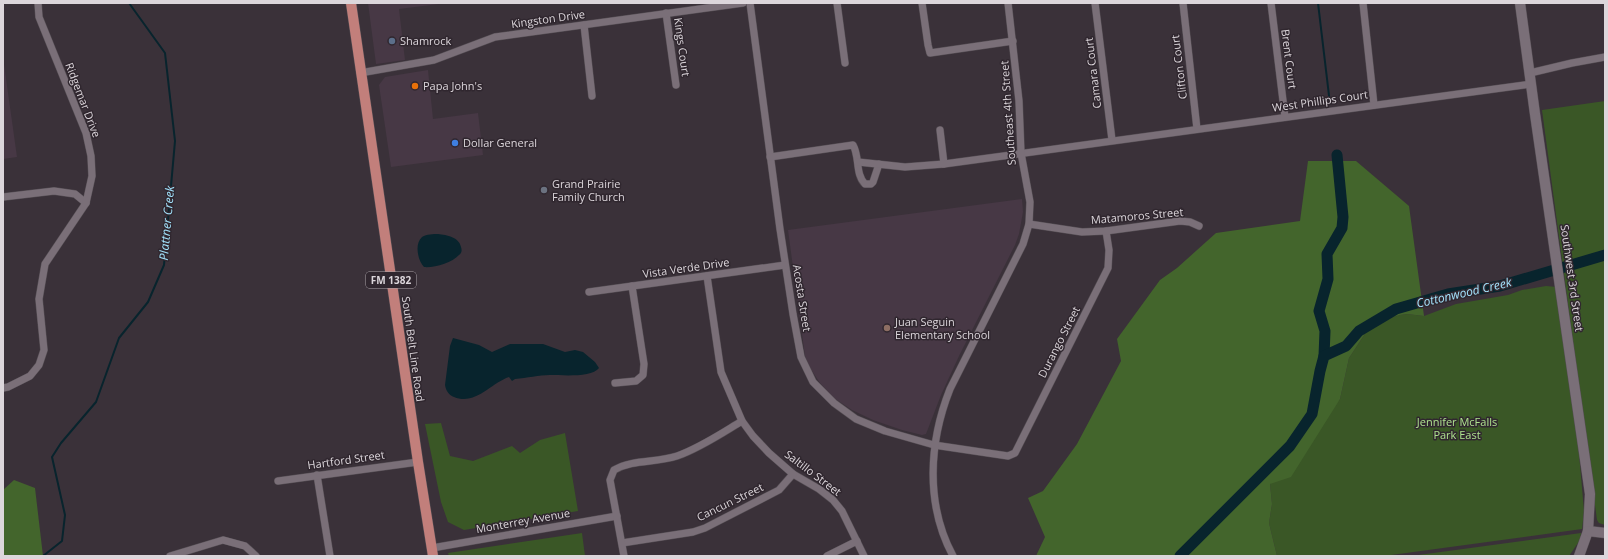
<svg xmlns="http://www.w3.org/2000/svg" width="1608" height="559" viewBox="0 0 1608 559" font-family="'Open Sans',sans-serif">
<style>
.built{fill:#473845}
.green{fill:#3a5726}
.forest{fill:#43652c}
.water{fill:#08242d}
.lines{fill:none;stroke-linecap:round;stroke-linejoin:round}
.stream{stroke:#08242d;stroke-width:2}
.river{stroke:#08242d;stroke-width:11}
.street-casing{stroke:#554e54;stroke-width:8}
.secondary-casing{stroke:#554e54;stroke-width:11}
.primary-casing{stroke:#554e54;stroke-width:11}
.street{stroke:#7a6f78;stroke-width:7}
.secondary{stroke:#7a6f78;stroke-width:10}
.primary{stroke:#c27f7b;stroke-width:10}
.service-dot{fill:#5c6f8a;stroke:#30272f;stroke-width:1.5}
.food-dot{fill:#e8710a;stroke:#30272f;stroke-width:1.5}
.shop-dot{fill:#3f7fe0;stroke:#30272f;stroke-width:1.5}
.worship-dot{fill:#6b7280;stroke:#30272f;stroke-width:1.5}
.education-dot{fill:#8d6e63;stroke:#30272f;stroke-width:1.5}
.labels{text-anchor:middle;stroke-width:3;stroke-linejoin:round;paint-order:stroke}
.shield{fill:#30272f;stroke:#a8a2a7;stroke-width:1}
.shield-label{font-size:10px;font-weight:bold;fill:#dcd6db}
.street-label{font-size:11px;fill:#dcd6db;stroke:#30272f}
.poi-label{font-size:11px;fill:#dcd6db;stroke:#30272f;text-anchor:start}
.park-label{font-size:11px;fill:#aee28e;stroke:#30272f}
.water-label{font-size:12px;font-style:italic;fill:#a3e3fd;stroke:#30272f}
</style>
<rect width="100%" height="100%" fill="#3a3139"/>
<g class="built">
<path d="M368,3H447L399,9L405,60L376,64Z"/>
<path d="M3,57L17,157L3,159Z"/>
<path d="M428,70L433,119L478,113L483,155L391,167L379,85L385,77Z"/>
<path d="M1022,199L1023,212L1019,234L1015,245L959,356L941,395L926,434L922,435L902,430L873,420L852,410L834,398L820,383L810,368L805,356L788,230Z"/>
</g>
<g class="green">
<path d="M1605,101V525L1599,523L1597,520L1542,110Z"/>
<path d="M1546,286L1557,287L1577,430L1584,511L1582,529L1384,556H1277L1269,523L1272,504L1270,484L1340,399L1349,358L1372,323L1400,315L1407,314L1424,316L1456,304L1508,295L1522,290Z"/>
<path d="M441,423L450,456L473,461L512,446L520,453L540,440L565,433L578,511L464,530L448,522L441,502L425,424Z"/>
<path d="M582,533L585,556H449L448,553Z"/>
<path d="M1581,533L1580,540L1569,556H1411Z"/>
</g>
<g class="forest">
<path d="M1308,161H1356L1409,206L1424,316L1407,314L1400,315L1372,323L1349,358L1340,399L1291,477L1270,484L1272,504L1269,523L1277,556H1036L1045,537L1028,498L1043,491L1077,444L1121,361L1117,339L1160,280L1177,268L1216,233L1300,221Z"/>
<path d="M14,480L35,488L43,556H3V490Z"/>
</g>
<g class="water">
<path d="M438,234C447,235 459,237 461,247C462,250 462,253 459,255C452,263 434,268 424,267C418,261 414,244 422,237C427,234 433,234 438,234Z"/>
<path d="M453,338L479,345L492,352L510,344H543L565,352L575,350L583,352L595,362L599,368C592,378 561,375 550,375C539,375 527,378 515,379L512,381L509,377C491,383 475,406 454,397C449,395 446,391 445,385L450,346Z"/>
</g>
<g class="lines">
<g class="stream">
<path d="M1318,3L1330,104"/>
<path d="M43,556L62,541L65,515L52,457L61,443L96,402L119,338L148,302L164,265L175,141L165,53L129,3"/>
</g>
<g class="river">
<path d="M1324,356L1325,331L1319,311L1328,279L1327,254L1342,228L1343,217L1337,155"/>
<path d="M1180,556L1290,446L1312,414L1320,371L1324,356L1346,346L1359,331L1396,309L1448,294L1500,286L1605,255"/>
</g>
<defs>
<g id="street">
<path d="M750,3L780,229L793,314L801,357L813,382L834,403L856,419L885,431L934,445L1008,456L1015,453L1108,268L1109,250L1106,231"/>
<path d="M837,3L845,63"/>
<path d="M922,3L928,45L930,53L1013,41"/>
<path d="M1095,3L1112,140"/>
<path d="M1183,3L1197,129"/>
<path d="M1271,3L1285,117"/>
<path d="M1363,3L1374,105"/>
<path d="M666,13L676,85"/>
<path d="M584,25L592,96"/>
<path d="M360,73L434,60L495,37L743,3"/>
<path d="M1530,73L1572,63L1605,57"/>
<path d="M940,130L944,164"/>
<path d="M770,157L853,145C860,157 855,174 865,184H871L873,182L879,164"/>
<path d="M858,162L905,167L944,164L1531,84"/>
<path d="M3,197L54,191L75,194L86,203"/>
<path d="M1029,224L1082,232L1106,231L1180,221L1190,222L1199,226"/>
<path d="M707,276L721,372L742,421L753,436L769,453L793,474L819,489L833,500L842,511L864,556"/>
<path d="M589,292L785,265"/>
<path d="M615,383L636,381L643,375L644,364L632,286"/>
<path d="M3,388L8,387L30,376L39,365L44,350L39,299L45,264L86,203L92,176L91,156L86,133L39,17L38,3"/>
<path d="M317,475L330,556"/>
<path d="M278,481L418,462"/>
<path d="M622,543L693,532L705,528L779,490L793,474"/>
<path d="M432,548L617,516"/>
<path d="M170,556L223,540L245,546L256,556"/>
<path d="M624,556L610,480L614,470C633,459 656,463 677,456C700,448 722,433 742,421"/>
<path d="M827,556L857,541"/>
<path d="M953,556C925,504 929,442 950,389L1023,244L1029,224L1030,202L1021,153L1019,101L1008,3"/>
</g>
<g id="secondary">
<path d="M1520,3L1535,114L1590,494L1588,531L1579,556"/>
<path d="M1588,531L1605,533"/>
</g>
<path id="primary" d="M351,3L418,462L433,556"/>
</defs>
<use href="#street" class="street-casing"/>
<use href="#secondary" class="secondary-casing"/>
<use href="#primary" class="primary-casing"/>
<use href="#street" class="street"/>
<use href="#secondary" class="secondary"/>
<use href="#primary" class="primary"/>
</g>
<circle class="service-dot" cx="392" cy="41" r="4"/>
<circle class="food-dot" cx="415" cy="86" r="4"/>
<circle class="shop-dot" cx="455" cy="143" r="4"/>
<circle class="worship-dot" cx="544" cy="190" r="4"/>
<circle class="education-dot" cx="887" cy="328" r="4"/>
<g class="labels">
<rect class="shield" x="366" y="272" width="50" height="16" rx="3"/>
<g class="shield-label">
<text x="391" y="284">FM 1382</text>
</g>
<g class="street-label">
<text transform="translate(548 19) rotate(-8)" y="4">Kingston Drive</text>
<text transform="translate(682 47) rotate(82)" y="4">Kings Court</text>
<text transform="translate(1289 59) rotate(83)" y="4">Brent Court</text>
<text transform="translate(1179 67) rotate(-97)" y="4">Clifton Court</text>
<text transform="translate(1093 73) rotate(-97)" y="4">Camara Court</text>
<text transform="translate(83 100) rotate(69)" y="4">Ridgemar Drive</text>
<text transform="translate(1320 101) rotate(-8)" y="4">West Phillips Court</text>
<text transform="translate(1008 113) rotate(-94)" y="4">Southeast 4th Street</text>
<text transform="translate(1137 216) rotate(-5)" y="4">Matamoros Street</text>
<text transform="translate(686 268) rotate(-8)" y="4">Vista Verde Drive</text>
<text transform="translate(1572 278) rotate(82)" y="4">Southwest 3rd Street</text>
<text transform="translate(802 298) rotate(81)" y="4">Acosta Street</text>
<text transform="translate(1059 342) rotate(-63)" y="4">Durango Street</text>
<text transform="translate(413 349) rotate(82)" y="4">South Belt Line Road</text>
<text transform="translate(346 460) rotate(-8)" y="4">Hartford Street</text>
<text transform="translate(813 473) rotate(37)" y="4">Saltillo Street</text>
<text transform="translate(730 502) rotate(-26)" y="4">Cancun Street</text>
<text transform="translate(523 521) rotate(-10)" y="4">Monterrey Avenue</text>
</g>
<g class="poi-label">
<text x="400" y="45">Shamrock</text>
<text x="423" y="90">Papa John's</text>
<text x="463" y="147">Dollar General</text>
<text x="552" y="188">Grand Prairie<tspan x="552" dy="13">Family Church</tspan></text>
<text x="895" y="326">Juan Seguin<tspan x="895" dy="13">Elementary School</tspan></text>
</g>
<g class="park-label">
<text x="1457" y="426">Jennifer McFalls<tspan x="1457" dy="13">Park East</tspan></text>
</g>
<g class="water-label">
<text transform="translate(167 223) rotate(-85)" y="4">Plattner Creek</text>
<text transform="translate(1464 293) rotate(-13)" y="4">Cottonwood Creek</text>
</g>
</g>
<rect width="1608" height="559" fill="none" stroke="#dcd6db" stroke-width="8"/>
</svg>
